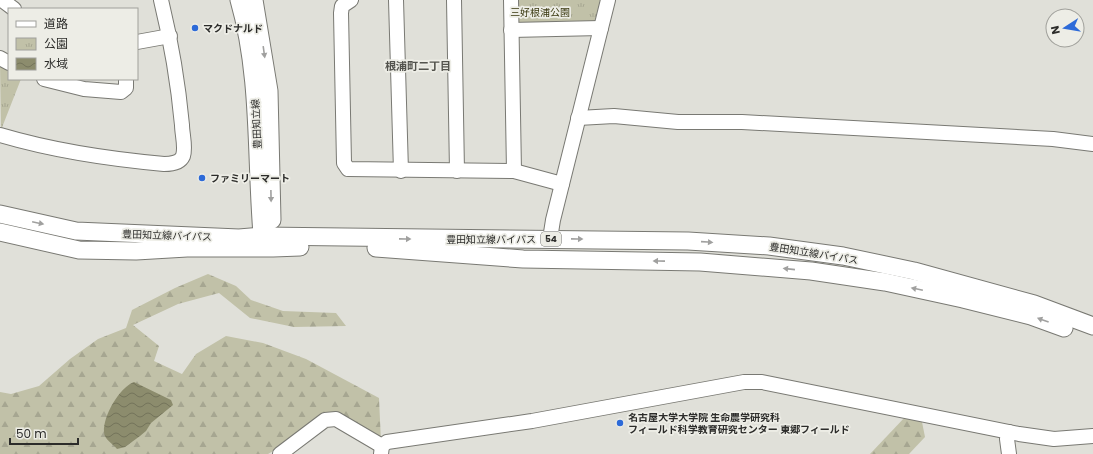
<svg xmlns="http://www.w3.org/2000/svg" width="1093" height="454" viewBox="0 0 1093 454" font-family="Poppins,'Noto Sans JP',sans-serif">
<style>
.forest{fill:url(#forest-firs)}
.park{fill:url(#park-tufts)}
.water{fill:url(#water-waves)}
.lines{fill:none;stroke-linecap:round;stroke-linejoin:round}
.minor-casing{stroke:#797973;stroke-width:16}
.major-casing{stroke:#797973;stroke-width:19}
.minor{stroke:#fff;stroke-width:14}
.major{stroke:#fff;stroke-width:17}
.oneway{fill:#a0a09f}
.poi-dot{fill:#2d6ad8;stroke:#edede6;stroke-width:1.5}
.labels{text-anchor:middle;stroke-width:3.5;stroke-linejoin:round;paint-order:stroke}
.shield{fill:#edede6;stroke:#666662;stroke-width:1}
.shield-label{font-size:9px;font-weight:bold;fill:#2c2c2a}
.park-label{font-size:10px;fill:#38370e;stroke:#edede6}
.poi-label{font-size:10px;font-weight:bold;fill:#2c2c2a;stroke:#edede6;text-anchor:start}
.street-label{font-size:10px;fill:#2c2c2a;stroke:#edede6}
.neighbourhood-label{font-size:11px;font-weight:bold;fill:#53534d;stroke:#edede6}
</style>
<defs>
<pattern id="forest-firs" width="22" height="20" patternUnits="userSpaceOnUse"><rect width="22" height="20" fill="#c1c1a8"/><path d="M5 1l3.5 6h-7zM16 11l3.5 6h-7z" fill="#a6a691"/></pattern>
<pattern id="park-tufts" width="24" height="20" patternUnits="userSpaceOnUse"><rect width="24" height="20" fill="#c1c1a8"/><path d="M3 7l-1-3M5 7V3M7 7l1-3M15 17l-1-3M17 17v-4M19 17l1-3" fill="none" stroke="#a6a691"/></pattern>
<pattern id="water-waves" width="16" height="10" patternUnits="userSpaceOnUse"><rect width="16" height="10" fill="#8c8c6d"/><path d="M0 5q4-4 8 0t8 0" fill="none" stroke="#73735a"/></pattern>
</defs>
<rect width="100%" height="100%" fill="#e0e0d9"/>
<g class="forest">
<path d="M208,274L236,286L251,300L283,311L336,313L346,326L294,327L250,318L219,293L178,304L133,325L159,346L154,361L182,374L196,354L226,336L263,343L306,359L379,398L381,442L337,415L268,454H0V392L11,394L39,386L70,359L98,339L126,328L132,310L175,288Z"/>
<path d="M906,416L922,422L925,437L909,454H870Z"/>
</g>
<g class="park">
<path d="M516,0H600L597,21L516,25Z"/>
<path d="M0,63L9,68V79H21L1,130Z"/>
</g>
<path class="water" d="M134,382L171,400L173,405L151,423L146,431L140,436L125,447L117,449C113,444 104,439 104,432C103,416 119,388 134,382Z"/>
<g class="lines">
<defs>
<g id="minor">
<path d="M2,0L14,9"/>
<path d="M351,0L342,6L341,13L344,163L348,169L514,171L562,184"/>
<path d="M396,0L401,171"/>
<path d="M454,0L457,171"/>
<path d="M511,0L514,171"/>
<path d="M511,30L601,28"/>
<path d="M137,42L170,36"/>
<path d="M0,58L9,63"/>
<path d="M44,79L84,89L121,92L126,88V79"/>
<path d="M578,118L614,116L678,122H742L1053,139L1093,144"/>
<path d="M0,135C54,151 108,159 164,164C170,164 180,163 183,156C186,147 182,134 182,125C178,82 171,41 161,0"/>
<path d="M550,239L553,220L608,0"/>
<path d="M1009,432L1007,439L1009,454"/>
<path d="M280,454L325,420L336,419L382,446"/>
<path d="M381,454L382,446L387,442L532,421L744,382H762L1019,434L1054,439L1093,436"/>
</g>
<g id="major">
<path d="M239,0C262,80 255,165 263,246"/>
<path d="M254,0L269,91L272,220"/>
<path d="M0,214L76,231L239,238L262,236L688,241L769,246L843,256L914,271L1034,304L1093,326"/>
<path d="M0,232L79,250L136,251L187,248H273L300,247"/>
<path d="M376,248L523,259L700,262L811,271L885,282L963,299L1031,316L1064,328"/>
</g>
</defs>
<use href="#minor" class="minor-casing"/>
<use href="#major" class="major-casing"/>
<use href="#minor" class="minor"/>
<use href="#major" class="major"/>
</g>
<defs><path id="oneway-solid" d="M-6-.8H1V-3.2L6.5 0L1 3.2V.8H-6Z"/></defs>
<g class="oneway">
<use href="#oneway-solid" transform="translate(264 52) rotate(82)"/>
<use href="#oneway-solid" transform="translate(271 196) rotate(89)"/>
<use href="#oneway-solid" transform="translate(38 223) rotate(12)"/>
<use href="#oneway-solid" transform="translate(405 239) rotate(1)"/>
<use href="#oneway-solid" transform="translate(577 239) rotate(1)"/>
<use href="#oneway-solid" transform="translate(707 242) rotate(4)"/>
<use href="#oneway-solid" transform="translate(659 261) rotate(-179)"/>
<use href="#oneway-solid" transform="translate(789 269) rotate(-174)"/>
<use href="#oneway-solid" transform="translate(917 289) rotate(-168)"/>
<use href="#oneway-solid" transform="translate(1043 320) rotate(-160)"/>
</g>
<g class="poi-dot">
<circle cx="195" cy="28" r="4"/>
<circle cx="202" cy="178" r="4"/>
<circle cx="620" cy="423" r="4"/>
</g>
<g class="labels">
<rect class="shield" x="541" y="232" width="20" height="14" rx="3"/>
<g class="shield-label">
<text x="551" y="242">54</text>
</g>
<g class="park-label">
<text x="540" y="16">三好根浦公園</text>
</g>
<g class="poi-label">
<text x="203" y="32">マクドナルド</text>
<text x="210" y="182">ファミリーマート</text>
<text x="628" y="421">名古屋大学大学院 生命農学研究科<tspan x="628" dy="12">フィールド科学教育研究センター 東郷フィールド</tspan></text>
</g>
<g class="street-label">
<text transform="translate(256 124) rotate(-93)" y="4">豊田知立線</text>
<text transform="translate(167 235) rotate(2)" y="4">豊田知立線バイパス</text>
<text x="491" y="243">豊田知立線バイパス</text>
<text transform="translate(814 253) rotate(9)" y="4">豊田知立線バイパス</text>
</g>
<g class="neighbourhood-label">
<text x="418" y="70">根浦町二丁目</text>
</g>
</g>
<rect x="8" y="8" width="130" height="72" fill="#edede6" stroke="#a0a09b"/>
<rect x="16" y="21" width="20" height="6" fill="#ffffff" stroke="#a0a09b"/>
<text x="44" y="28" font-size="12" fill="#2c2c2a">道路</text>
<rect x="16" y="38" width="20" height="12" fill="url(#park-tufts)" stroke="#a0a09b"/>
<text x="44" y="48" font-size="12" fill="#2c2c2a">公園</text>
<rect x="16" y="58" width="20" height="12" fill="url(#water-waves)" stroke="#a0a09b"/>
<text x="44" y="68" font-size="12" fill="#2c2c2a">水域</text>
<g transform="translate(1065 28) rotate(258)"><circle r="19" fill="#edede6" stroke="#a0a09b"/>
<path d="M0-3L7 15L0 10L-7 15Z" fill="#2d6ad8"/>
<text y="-6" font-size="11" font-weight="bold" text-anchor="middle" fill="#2c2c2a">N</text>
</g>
<path d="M10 438v6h68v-6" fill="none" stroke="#2c2c2a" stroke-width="2"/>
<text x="16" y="438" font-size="12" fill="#2c2c2a" stroke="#edede6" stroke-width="3" paint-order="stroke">50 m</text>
</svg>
